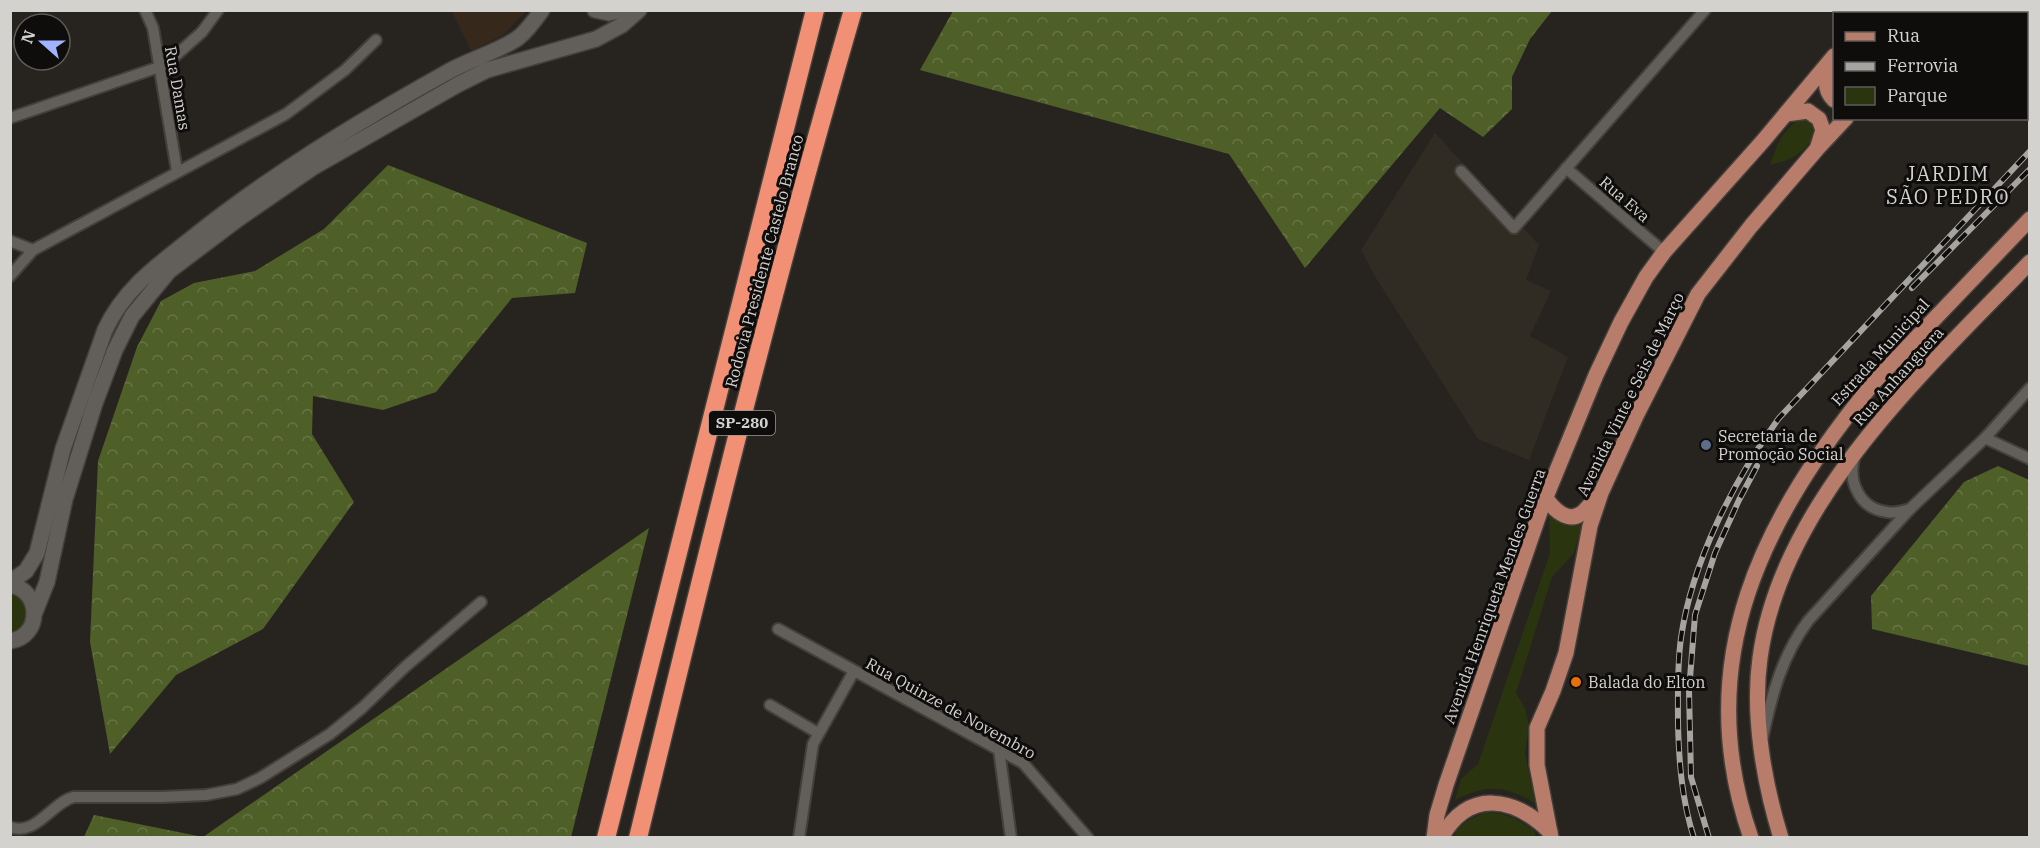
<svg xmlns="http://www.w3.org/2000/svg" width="2040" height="848" viewBox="0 0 2040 848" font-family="'IBM Plex Serif',serif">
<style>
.built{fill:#312c23}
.industrial{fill:#36291c}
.green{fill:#2a340f}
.forest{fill:url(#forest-crowns)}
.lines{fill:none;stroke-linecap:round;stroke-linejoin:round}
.street-casing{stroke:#43403c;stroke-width:14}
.secondary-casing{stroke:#43403c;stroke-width:18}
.primary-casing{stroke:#43403c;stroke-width:18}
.highway-casing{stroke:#43403c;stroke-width:21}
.street{stroke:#625f5a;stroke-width:10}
.secondary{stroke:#625f5a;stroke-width:15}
.primary{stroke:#b87c6a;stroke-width:15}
.highway{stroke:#f19075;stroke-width:18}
.rail-casing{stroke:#a5a4a0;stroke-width:6}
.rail{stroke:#0f0d0c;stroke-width:4;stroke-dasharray:11;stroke-linecap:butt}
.service-dot{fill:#5c6f8a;stroke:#0f0d0c;stroke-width:2}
.food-dot{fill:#e8710a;stroke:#0f0d0c;stroke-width:2}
.labels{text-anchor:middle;stroke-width:6;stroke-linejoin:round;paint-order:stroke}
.shield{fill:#0f0d0c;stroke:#989794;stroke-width:1.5}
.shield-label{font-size:15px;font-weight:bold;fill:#d3d2cf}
.street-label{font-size:16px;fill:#d3d2cf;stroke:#0f0d0c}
.poi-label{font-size:16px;fill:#d3d2cf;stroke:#0f0d0c;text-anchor:start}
.quarter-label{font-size:20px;letter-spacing:1.5px;fill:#d3d2cf;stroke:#0f0d0c}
</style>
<defs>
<pattern id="forest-crowns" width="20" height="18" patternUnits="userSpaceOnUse" patternTransform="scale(1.5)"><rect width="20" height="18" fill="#4f5f28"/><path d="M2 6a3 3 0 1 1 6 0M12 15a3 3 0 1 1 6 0" fill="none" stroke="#677546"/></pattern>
</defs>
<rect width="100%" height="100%" fill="#272420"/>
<path class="built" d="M1435,133L1539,245L1526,280L1551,291L1530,336L1568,357L1529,460L1478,439L1376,278L1361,250Z"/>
<path class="industrial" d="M452,11H526L503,35L471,51Z"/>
<g class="green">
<path d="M1804,116L1816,124C1812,150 1794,160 1770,165C1777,143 1784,128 1804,116Z"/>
<path d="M1552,515L1566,525L1582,524L1574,553L1552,577L1516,693L1525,708L1529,726L1525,753L1535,803C1504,785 1487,784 1455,800L1461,779L1478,764L1550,553L1549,516Z"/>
<path d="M11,594L21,596L31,619L16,632H11Z"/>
<path d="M1486,812C1507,813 1517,819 1534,830L1536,837H1454C1458,824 1474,817 1486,812Z"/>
</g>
<g class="forest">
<path d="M953,11V10L1552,11L1530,39L1512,77V109L1483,137L1440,108L1305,268L1229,154L920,70Z"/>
<path d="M388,165L587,243L575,293L512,298L436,392L383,410L313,396L312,434L354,502L263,629L176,675L110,754L90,642L98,461L137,347L161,301L194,283L255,271L324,229Z"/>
<path d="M1998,466L2029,480V666L1872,629L1871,596L1964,482Z"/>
<path d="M649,528L571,837H84L94,815L203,837Z"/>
</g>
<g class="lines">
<defs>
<g id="street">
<path d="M145,10L153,28L177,171"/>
<path d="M10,118L165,65L202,32L218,10"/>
<path d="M1566,168L1664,252"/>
<path d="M1461,171L1514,228L1705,10"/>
<path d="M10,241L33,250"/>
<path d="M10,276L33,250L286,114L345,70L376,40"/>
<path d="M1985,438L2030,459"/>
<path d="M1854,459C1848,482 1860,509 1887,512C1894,514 1903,511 1910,509"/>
<path d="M778,629L1023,763L1088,838"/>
<path d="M770,705L818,733"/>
<path d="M1763,736C1772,694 1782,656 1808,621L1910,509L1985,438L2030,388"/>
<path d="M999,750L1011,838"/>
<path d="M10,827C36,837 52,802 74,797H161L206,795L237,789L260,778L330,734L362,708L405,667L481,602"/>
<path d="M799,838L813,744L854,671"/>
</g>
<g id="secondary">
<path d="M595,10L609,13L624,10"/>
<path d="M10,582L26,571L37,553L63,449L105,330C124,289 158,265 192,238C271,175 356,123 444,74C467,60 496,53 518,38C527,31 535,20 542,10"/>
<path d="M10,585C42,590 42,637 10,641"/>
<path d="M35,612L47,582L65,499L95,403L115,350L132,316L169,271L238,219L312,168L457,85L487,70L596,39L622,25L639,10"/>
</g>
<g id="primary">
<path d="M1874,14L1876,10"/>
<path d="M1944,14L1947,10"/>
<path d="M1830,65C1826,78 1823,89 1834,100"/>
<path d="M1786,114L1808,111L1819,119L1823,130L1818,146"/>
<path d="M1545,497C1553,509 1568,524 1582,513C1587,509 1591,503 1596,498"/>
<path d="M1434,838L1437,815L1446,785L1541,509L1596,375L1621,322L1646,277L1664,252L1763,141L1834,56"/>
<path d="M1441,838C1469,788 1514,797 1550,832"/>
<path d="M1551,838L1537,765V728L1553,691L1566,653L1590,526L1601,493L1637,414L1698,294L1751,226L1817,149L1846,118"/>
<path d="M1751,838C1689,660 1763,517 1875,381L2030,219"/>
<path d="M1781,838C1764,783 1752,715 1760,658C1781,501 1925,371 2030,262"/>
</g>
<g id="highway">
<path d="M606,838L815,10"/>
<path d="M638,838C705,561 773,284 853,10"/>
</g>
</defs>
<use href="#street" class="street-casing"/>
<use href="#secondary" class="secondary-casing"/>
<use href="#primary" class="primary-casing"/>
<use href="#highway" class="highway-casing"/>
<use href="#street" class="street"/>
<use href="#secondary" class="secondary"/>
<use href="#primary" class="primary"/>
<use href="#highway" class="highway"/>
<defs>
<g id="rail">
<path d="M1912,288L2030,169"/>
<path d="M1694,838C1682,801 1679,763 1678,724C1678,696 1677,666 1681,638C1692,561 1734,480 1779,418L2030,151"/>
<path d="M1709,838L1691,777L1689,691L1695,615L1715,553L1739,500L1757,466"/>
</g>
</defs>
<use href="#rail" class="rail-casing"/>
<use href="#rail" class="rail"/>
</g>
<circle class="service-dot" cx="1706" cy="445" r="6"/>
<circle class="food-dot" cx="1576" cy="682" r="6"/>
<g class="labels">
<rect class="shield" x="709" y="411" width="66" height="24" rx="4.5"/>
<g class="shield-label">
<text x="742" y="428">SP-280</text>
</g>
<g class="street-label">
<text transform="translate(178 88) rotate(80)" y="6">Rua Damas</text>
<text transform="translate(1625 199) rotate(41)" y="6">Rua Eva</text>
<text transform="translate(764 261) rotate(-75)" y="6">Rodovia Presidente Castelo Branco</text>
<text transform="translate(1880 352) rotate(-48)" y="6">Estrada Municipal</text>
<text transform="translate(1898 376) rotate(-48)" y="6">Rua Anhanguera</text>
<text transform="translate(1630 394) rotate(-64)" y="6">Avenida Vinte e Seis de Março</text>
<text transform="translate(1494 596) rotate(-70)" y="6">Avenida Henriqueta Mendes Guerra</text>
<text transform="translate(951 708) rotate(29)" y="6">Rua Quinze de Novembro</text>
</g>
<g class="poi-label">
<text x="1718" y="442">Secretaria de<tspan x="1718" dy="18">Promoção Social</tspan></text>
<text x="1588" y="688">Balada do Elton</text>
</g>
<g class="quarter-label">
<text x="1948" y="181">JARDIM<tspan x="1948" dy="23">SÃO PEDRO</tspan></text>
</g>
</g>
<rect width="2040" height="848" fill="none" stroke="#d3d2cf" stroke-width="24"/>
<rect x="1833" y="12" width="195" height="108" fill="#0f0d0c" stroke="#5d5c5a" stroke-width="1.5"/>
<rect x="1845" y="32" width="30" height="9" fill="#b87c6a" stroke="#5d5c5a" stroke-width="1.5"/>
<text x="1887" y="42" font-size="18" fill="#d3d2cf">Rua</text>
<rect x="1845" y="62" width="30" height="9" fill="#a5a4a0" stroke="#5d5c5a" stroke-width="1.5"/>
<text x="1887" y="72" font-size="18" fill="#d3d2cf">Ferrovia</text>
<rect x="1845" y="87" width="30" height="18" fill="#2a340f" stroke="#5d5c5a" stroke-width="1.5"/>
<text x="1887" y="102" font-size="18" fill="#d3d2cf">Parque</text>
<g transform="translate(42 42) rotate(291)"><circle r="28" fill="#0f0d0c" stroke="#5d5c5a" stroke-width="1.5"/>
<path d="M0-4.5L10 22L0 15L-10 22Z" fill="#a1b3fd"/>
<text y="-9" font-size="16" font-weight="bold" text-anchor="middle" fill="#d3d2cf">N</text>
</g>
</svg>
